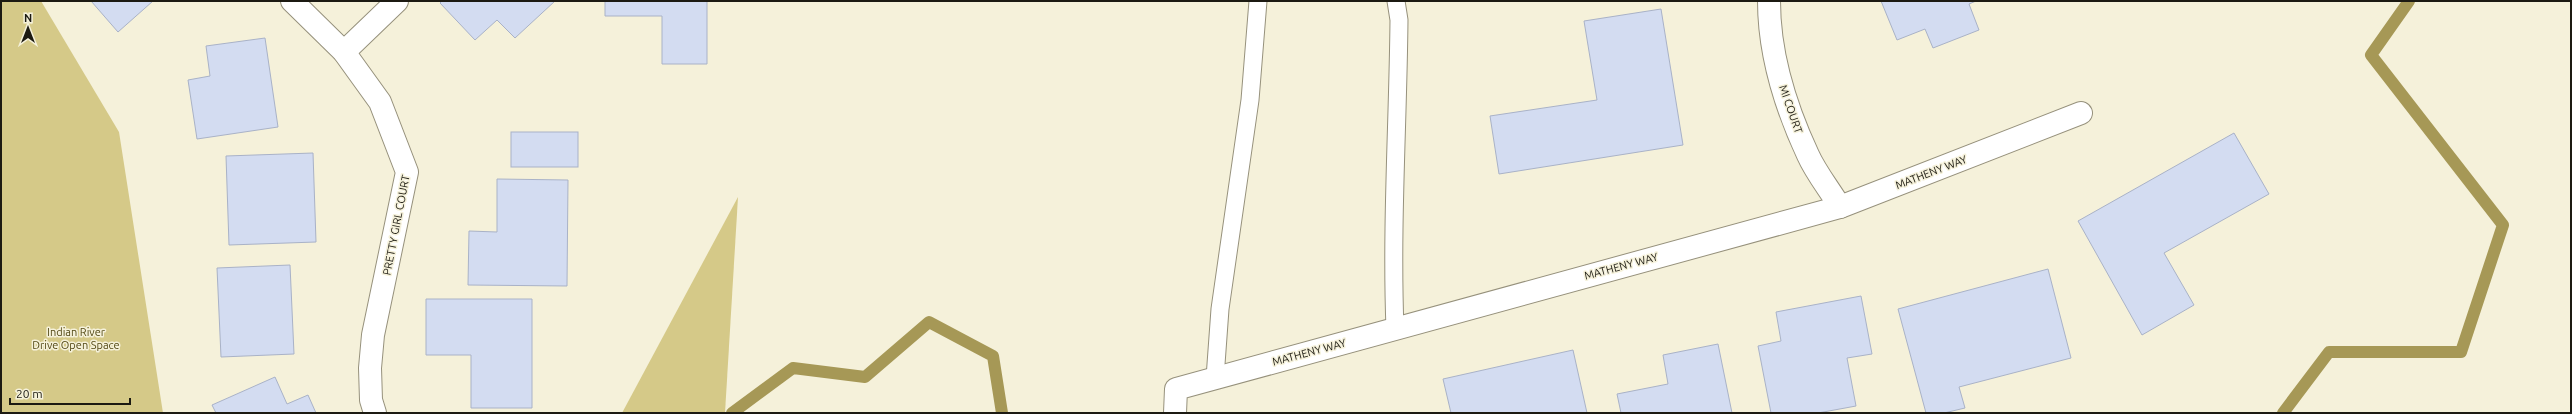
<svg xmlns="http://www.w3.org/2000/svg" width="2572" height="414" viewBox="0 0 2572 414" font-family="Ubuntu,sans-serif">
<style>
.green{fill:#d5c988}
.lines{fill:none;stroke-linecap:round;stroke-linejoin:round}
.stream{stroke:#a69856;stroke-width:12}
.building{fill:#d3dcf1;stroke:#a9b2c7}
.lane-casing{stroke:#96917c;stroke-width:19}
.street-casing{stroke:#96917c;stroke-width:24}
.lane{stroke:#fff;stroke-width:17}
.street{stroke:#fff;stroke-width:22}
.labels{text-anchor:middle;stroke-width:3;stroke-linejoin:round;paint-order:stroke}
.street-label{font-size:11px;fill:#1c1a12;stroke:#f5f1da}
.park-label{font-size:11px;fill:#524814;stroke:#f5f1da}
</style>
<rect width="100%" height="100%" fill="#f5f1da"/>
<g class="green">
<path d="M1,1H41L119,132L163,413H1Z"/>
<path d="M738,197L725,413H622Z"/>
</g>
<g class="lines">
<g class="stream">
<path d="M732,413L793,368L865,377L929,322L993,356L1002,413"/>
<path d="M2283,413L2329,352H2461L2503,225L2371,55L2409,1"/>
</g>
</g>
<g class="building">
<path d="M91,1H153L118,32Z"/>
<path d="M442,1H555L515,38L497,20L475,40L440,3Z"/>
<path d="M605,1H707V64H662V16H605Z"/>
<path d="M1881,1H1976L1969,4L1979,30L1933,48L1925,29L1897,40Z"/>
<path d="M1661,9L1683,145L1499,174L1490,116L1597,100L1584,21Z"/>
<path d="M265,38L278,127L197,139L188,80L210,76L206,46Z"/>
<rect x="511" y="132" width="67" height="35"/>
<path d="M2234,133L2269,194L2164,253L2194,305L2142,335L2078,221Z"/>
<path d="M313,153L316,242L229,245L226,156Z"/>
<path d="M497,179L568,180L567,286L468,285L469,231L497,232Z"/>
<path d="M290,265L294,354L221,357L217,268Z"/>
<path d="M2048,269L2071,358L1959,387L1965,408L1944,413H1926L1898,309Z"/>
<path d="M1861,296L1872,354L1847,358L1856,406L1818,413H1771L1758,346L1781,341L1776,312Z"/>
<path d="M426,299H532V408H471V355H426Z"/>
<path d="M1718,344L1732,413H1621L1617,394L1668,384L1663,355Z"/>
<path d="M1573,350L1587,413H1451L1443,379Z"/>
<path d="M275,377L287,404L308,395L316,413H216L212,405Z"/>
</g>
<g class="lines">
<defs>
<g id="lane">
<path d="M1395,329C1391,226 1398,123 1399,20L1396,1"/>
<path d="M1215,378L1220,309L1250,100L1258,1"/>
</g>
<g id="street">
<path d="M292,1L344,52L380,102L407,172L373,335L370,368L371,400L375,413"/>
<path d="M1769,1C1769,53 1786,108 1808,155C1816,173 1830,190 1840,207"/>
<path d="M344,52L397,1"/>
<path d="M1175,413L1176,389L1840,207L2081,113"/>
</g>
</defs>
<use href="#lane" class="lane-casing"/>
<use href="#street" class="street-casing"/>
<use href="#lane" class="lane"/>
<use href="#street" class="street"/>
</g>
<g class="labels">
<g class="street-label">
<text transform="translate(1791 109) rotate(71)" y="4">MI COURT</text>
<text transform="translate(1931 172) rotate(-21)" y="4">MATHENY WAY</text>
<text transform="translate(396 225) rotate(-79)" y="4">PRETTY GIRL COURT</text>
<text transform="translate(1621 266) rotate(-15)" y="4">MATHENY WAY</text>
<text transform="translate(1309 352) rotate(-15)" y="4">MATHENY WAY</text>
</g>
<g class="park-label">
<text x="76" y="336">Indian River<tspan x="76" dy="13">Drive Open Space</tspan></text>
</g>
</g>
<rect width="2572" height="414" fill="none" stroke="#1c1a12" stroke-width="4"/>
<g transform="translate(28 28)" stroke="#f5f1da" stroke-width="3" paint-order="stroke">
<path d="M0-3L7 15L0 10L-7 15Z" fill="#1c1a12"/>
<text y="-6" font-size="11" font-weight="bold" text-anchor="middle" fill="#1c1a12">N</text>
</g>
<path d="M10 398v6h120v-6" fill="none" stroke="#1c1a12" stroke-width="2"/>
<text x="16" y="398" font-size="12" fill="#1c1a12" stroke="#f5f1da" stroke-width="3" paint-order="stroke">20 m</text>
</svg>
